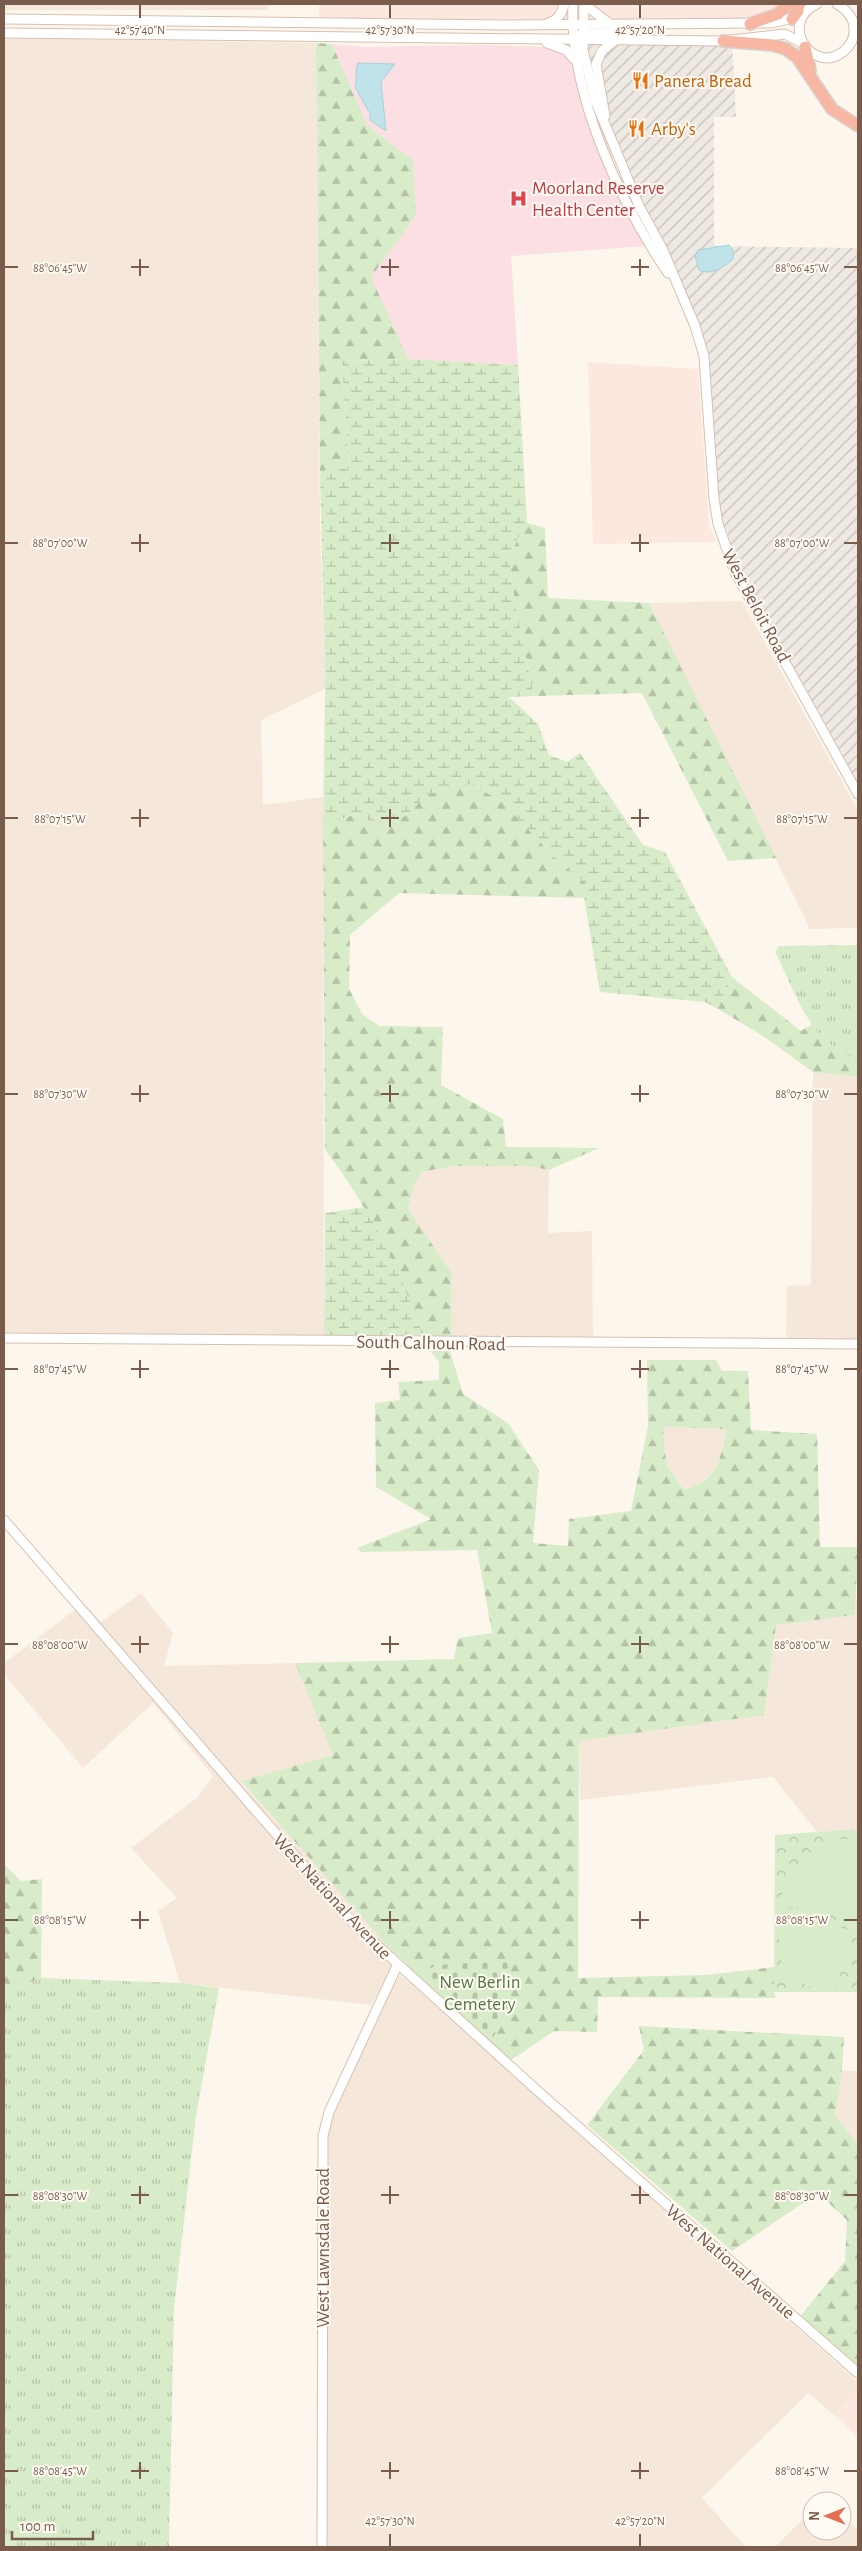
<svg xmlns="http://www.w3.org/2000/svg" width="862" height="2551" viewBox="0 0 862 2551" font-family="'Alegreya Sans',sans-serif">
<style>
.residential{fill:#f5e8da}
.commercial{fill:#fde8e0}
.industrial{fill:url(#industrial-furrows)}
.medical{fill:#fbdfe3}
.grass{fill:url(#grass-tufts)}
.forest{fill:url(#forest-firs);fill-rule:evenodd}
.wetland{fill:url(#wetland-marsh)}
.cemetery{fill:url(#cemetery-stones)}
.park{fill:url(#park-crowns)}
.garden{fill:#d8ecc9}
.water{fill:#bfe3e8;stroke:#a5d3da}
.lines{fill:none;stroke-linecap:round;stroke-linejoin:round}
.secondary-casing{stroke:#d6c0b0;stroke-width:11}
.highway-casing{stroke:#dad1cd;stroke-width:14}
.secondary{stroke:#fff;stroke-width:9}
.highway{stroke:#f7b7a3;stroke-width:11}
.ticks{fill:none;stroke:#7a5c4d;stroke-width:2}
.labels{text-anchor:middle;stroke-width:4;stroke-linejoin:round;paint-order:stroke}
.food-label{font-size:19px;fill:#c56008;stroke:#fffaf3;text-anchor:start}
.health-label{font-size:19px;fill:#be3a42;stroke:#fffaf3;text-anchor:start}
.street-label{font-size:19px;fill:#7a5c4d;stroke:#fffaf3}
.park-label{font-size:19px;fill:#537a41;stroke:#fffaf3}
.ticks-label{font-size:12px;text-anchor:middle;fill:#7a5c4d;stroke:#fffaf3;stroke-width:4;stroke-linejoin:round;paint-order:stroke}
</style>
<defs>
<pattern id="industrial-furrows" width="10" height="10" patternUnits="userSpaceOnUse" patternTransform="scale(1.25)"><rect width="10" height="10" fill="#efe9e4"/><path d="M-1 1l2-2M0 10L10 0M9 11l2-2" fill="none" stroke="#c7c0bb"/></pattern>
<pattern id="grass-tufts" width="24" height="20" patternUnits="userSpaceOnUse" patternTransform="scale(1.25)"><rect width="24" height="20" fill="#d8ecc9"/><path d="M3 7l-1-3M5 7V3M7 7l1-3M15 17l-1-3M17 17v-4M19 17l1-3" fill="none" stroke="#b4c2a5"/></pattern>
<pattern id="forest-firs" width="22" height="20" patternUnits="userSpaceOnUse" patternTransform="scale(1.25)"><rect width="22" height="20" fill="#d8ecc9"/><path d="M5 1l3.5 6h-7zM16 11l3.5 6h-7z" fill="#b4c2a5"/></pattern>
<pattern id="wetland-marsh" width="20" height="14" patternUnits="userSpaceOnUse" patternTransform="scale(1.25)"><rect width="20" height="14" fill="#d8ecc9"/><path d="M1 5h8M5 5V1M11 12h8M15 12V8" fill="none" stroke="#b4c2a5"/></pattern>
<pattern id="cemetery-stones" width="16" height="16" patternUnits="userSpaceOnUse" patternTransform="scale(1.25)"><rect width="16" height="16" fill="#d8ecc9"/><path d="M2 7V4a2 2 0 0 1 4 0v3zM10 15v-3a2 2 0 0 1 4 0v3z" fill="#b4c2a5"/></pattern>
<pattern id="park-crowns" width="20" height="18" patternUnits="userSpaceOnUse" patternTransform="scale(1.25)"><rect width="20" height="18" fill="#d8ecc9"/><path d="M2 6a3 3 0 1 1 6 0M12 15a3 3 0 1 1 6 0" fill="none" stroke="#b4c2a5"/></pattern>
</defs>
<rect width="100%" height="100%" fill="#fdf6ec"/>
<g class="residential">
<path d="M4,4H268L267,10H4Z"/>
<path d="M4,38L316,43L320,525L325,689L261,720L263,805L323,797L324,1335H4Z"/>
<path d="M742,601L858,810V928L810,929L649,603Z"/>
<path d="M813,1072L858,1077V1339L788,1340L786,1334L787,1286L811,1285Z"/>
<path d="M453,1166H528L549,1170L548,1233L592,1231L593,1337H451V1272L408,1210L414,1184L421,1172Z"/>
<path d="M663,1427L727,1429L717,1468L700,1484L684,1490L666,1463Z"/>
<path d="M858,1578V1829L817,1832L773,1777L580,1800L579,1741L764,1715L776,1625L855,1615Z"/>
<path d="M141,1593L173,1633L164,1666L295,1663L334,1755L241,1782L400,1958L371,2005L180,1983L158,1911L177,1898L131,1848L198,1797L213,1776L153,1703L83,1768L4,1674V1663L84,1603L101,1622Z"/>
<path d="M401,1975L858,2382V2386L834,2415L808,2393L702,2498L746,2547H324L323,2190L328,2122L396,1976Z"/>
<path d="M842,2071H858V2145L835,2115Z"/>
<path d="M812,2510V2531H842V2514L858,2530V2547H775Z"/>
</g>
<g class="commercial">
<path d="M319,4H789L750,24L319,23Z"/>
<path d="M588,362L698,369L709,524L716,542L593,544Z"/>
<path d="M858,2386V2437L834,2415Z"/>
</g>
<path class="industrial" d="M573,41L732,42L736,117H714V246L858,248V794L725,548L728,532L718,524L704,356L659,252L643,223L598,125Z"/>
<path class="medical" d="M332,44L362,47L483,45L545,47L561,50L569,57L597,148L645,246L511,256L518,365L408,359L370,277L416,216L413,160L367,125Z"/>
<g class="grass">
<path d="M858,945V1059C811,1047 795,991 775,952L779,946Z"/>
<path d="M41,1978L180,1983L219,1988L196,2116L174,2309L169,2547H4V1993Z"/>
</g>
<g class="forest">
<path d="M316,43L332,44L367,125L413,160L416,216L371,277L408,359L342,361L349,469L320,471Z"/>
<path d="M527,523L545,528L548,598L649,603L776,858L728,861L642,693L534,696L515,604L509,555Z"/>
<path d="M471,784L503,802L553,856L588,885L584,898L399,893L350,935L349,989L362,1014L379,1026L443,1027L441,1085L503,1119L506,1147L599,1148L549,1170L528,1166H453L421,1172L414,1184L408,1209L451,1272V1337L422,1335C398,1269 369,1206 325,1150L323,827L357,813L372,822L406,816L426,795L455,786Z"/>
<path d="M732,977L801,1031L812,1024C825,1041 836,1053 858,1059V1077L813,1072L760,1034L718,1009Z"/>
<path d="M430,1351H450L463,1394L508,1423L539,1470L533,1543L568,1546L569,1519L631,1511L648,1426L647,1360H716L722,1371H748L751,1430L817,1434L820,1547H858L855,1615L776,1625L764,1715L579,1741L578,1978L706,1975L774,1967V1992L776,1998L598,1997L597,2032L554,2031L510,2061L490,2042L509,2012L439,1965L416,1974L385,1943L241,1781L333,1755L295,1663L454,1659L458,1638L492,1633L477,1550L361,1552L357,1548L431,1519L376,1487L375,1403L400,1400L398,1382L439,1380V1362ZM663,1427L727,1429C719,1461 719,1479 684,1490L666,1463Z"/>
<path d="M4,1864L21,1881L42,1879L41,1978L4,1993Z"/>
<path d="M639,2026L844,2037L842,2071L835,2115L858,2145V2369L800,2317L845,2261L847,2220L818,2193L732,2251L587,2125L644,2050Z"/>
</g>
<g class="wetland">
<path d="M408,359L518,365L527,523L509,555L515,604L534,696L509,697L538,724L549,755L567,762L580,753L643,845L665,852L732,977L718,1009L705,1002L600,992L584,898L588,885L553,856L503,802L471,784L455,786L426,795L406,816L372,822L356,813L323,827L325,689L320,471L349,468L342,361Z"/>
<path d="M365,1207L400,1275L422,1335H324L325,1213Z"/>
</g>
<path class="cemetery" d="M510,1960L509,2012L490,2042L416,1974L439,1965Z"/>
<path class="park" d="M858,1829V1992H774L775,1835Z"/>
<g class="garden">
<path d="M838,1839H858V1916L855,1919L778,1904C792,1866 800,1855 838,1839Z"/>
<path d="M781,1913L851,1930L853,1934L850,1949L833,1992C778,1982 776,1965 781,1913Z"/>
</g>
<g class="water">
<path d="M358,63L395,64L381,82L386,131L370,120V114L355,87C358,78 354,71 358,63Z"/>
<path d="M729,245L733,250V259C725,267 710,276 699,270L695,256L698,250Z"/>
</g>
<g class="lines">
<defs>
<g id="secondary">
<path d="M573,4C569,92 619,201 668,273"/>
<path d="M584,4L583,50L595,100L639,206L663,250L695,326L704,356L714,499L718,524L735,572L858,794"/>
<path d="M584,4L610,24"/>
<path d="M817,4C777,22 813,77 844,51C850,46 854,39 854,31C855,19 847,10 837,4"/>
<path d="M4,19L505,25L771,23L802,16"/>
<path d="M548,23C558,20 562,14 564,4"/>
<path d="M4,33L723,41L785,34L802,43"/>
<path d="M579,36L582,34L624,32L635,24"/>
<path d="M547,43L566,50L575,60"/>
<path d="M605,116L596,64L602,51L614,41"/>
<path d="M4,1338L858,1344"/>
<path d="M4,1520L355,1925L540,2093L858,2373"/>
<path d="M322,2547L323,2136L329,2112L397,1966"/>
</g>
<g id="highway">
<path d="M792,19L798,11L799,4"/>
<path d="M750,24L778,14L789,4"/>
<path d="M723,41L773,45L786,49L797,57L832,109L858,126"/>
<path d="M805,47L810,70"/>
</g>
</defs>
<use href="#secondary" class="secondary-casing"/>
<use href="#highway" class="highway-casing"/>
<use href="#secondary" class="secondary"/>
<use href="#highway" class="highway"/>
</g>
<path class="ticks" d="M140,5V18M390,5V18M640,5V18M140,259V276M390,259V276M640,259V276M5,267H18M131,267H149M381,267H399M631,267H649M844,267H857M140,534V552M390,534V552M640,534V552M5,543H18M131,543H149M381,543H399M631,543H649M844,543H857M140,809V827M390,809V827M640,809V827M5,818H18M131,818H149M381,818H399M631,818H649M844,818H857M140,1085V1102M390,1085V1102M640,1085V1102M5,1094H18M131,1094H149M381,1094H399M631,1094H649M844,1094H857M140,1360V1378M390,1360V1378M640,1360V1378M5,1369H18M131,1369H149M381,1369H399M631,1369H649M844,1369H857M140,1636V1653M390,1636V1653M640,1636V1653M5,1644H18M131,1644H149M381,1644H399M631,1644H649M844,1644H857M140,1911V1929M390,1911V1929M640,1911V1929M5,1920H18M131,1920H149M381,1920H399M631,1920H649M844,1920H857M140,2186V2204M390,2186V2204M640,2186V2204M5,2195H18M131,2195H149M381,2195H399M631,2195H649M844,2195H857M140,2462V2479M390,2462V2479M640,2462V2479M5,2471H18M131,2471H149M381,2471H399M631,2471H649M844,2471H857M390,2534V2546M640,2534V2546"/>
<defs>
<symbol id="restaurant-bare" viewBox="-9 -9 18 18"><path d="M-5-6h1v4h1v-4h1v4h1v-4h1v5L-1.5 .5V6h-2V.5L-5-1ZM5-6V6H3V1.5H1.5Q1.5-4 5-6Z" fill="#e8710a" stroke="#fffaf3" stroke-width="2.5" paint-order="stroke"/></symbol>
<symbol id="hospital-bare" viewBox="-9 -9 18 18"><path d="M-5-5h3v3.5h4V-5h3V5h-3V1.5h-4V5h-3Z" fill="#e0444e" stroke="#fffaf3" stroke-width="2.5" paint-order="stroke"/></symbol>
</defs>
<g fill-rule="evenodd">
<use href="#restaurant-bare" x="628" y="68" width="25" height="25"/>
<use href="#restaurant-bare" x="624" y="116" width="25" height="25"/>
<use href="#hospital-bare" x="506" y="186" width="25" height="25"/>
</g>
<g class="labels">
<g class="food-label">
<text x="654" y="87">Panera Bread</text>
<text x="651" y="135">Arby's</text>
</g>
<g class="health-label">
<text x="532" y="194">Moorland Reserve<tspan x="532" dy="22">Health Center</tspan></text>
</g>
<g class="street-label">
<text transform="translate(757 605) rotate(62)" y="7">West Beloit Road</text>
<text transform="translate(431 1342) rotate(1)" y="7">South Calhoun Road</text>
<text transform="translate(333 1896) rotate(47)" y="7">West National Avenue</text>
<text transform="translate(322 2248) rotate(-90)" y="7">West Lawnsdale Road</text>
<text transform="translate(731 2261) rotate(41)" y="7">West National Avenue</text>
</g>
<g class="park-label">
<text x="480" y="1988">New Berlin<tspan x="480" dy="22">Cemetery</tspan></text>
</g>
</g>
<g class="ticks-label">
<text x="140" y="34">42°57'40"N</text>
<text x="390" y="34">42°57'30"N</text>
<text x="640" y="34">42°57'20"N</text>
<text x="802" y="272">88°06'45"W</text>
<text x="60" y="272">88°06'45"W</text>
<text x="802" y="547">88°07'00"W</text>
<text x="60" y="547">88°07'00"W</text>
<text x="802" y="823">88°07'15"W</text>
<text x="60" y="823">88°07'15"W</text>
<text x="802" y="1098">88°07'30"W</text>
<text x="60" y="1098">88°07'30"W</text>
<text x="60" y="1373">88°07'45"W</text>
<text x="802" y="1373">88°07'45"W</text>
<text x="60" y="1649">88°08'00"W</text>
<text x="802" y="1649">88°08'00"W</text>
<text x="60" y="1924">88°08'15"W</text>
<text x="802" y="1924">88°08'15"W</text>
<text x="60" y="2200">88°08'30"W</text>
<text x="802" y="2200">88°08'30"W</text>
<text x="60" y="2475">88°08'45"W</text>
<text x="802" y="2475">88°08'45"W</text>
<text x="390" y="2525">42°57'30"N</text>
<text x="640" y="2525">42°57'20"N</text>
</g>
<rect width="862" height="2551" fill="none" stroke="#7a5c4d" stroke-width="10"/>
<g transform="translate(827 2516) rotate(270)"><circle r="24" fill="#fffaf3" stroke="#cabbb1"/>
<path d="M0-4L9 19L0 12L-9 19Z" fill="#e76f51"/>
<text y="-8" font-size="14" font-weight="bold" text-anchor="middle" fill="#7a5c4d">N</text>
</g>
<path d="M12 2531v8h81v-8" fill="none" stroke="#7a5c4d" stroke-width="2.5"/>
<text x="20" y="2531" font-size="15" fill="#7a5c4d" stroke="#fffaf3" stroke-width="4" paint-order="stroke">100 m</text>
</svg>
